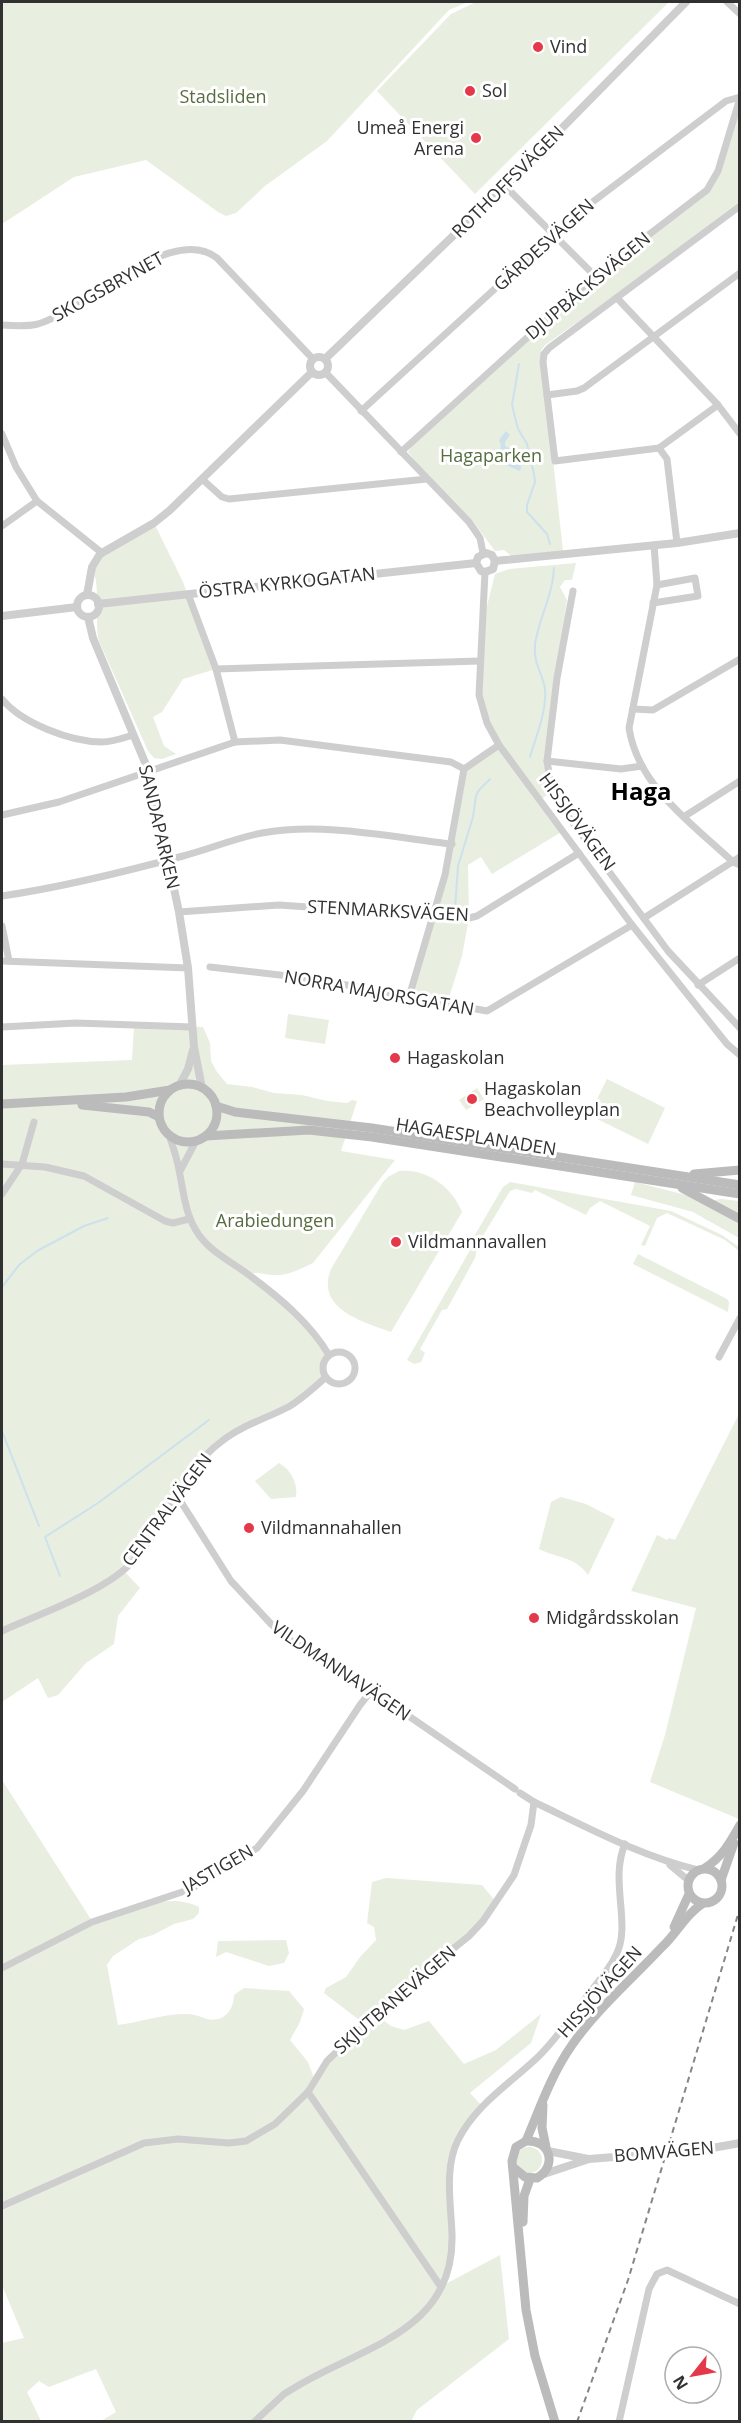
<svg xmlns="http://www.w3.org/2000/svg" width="741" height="2423" viewBox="0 0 741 2423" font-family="'Open Sans',sans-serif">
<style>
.green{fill:#e8eee0}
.water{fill:#cde1ed}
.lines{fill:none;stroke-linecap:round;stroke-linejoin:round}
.stream{stroke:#cde1ed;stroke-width:2}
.minor{stroke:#cecece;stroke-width:7}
.tertiary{stroke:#cecece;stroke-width:8}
.secondary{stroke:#bbb;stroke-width:9}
.rail{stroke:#868686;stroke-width:2;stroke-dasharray:6 4.5;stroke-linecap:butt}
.poi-dot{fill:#e3394b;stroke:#fff;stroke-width:2}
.labels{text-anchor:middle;stroke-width:6;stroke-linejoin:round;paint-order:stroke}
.poi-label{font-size:18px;fill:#313131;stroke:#fff;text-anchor:start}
.park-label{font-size:18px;fill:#566d3f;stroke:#fff}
.street-label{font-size:18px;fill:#313131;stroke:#fff}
.district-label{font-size:24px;font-weight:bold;fill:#000;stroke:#fff}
</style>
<rect width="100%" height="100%" fill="#fff"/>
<g class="green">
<path d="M2,2H468L449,10L327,141L265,186L236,213L226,216L218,212L146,160L74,177L2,224Z"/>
<path d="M476,2H669L475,194L377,91L451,14Z"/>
<path d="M739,109V202L616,295L545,345L541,351L563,551L513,557L504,550L495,551L472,520L429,478L408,452L412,446L596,278L709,191L720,172Z"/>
<path d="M154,523L183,582L216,669L183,679L162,712L153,717L164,746L176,754L162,759L154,758L148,751L99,641C94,619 101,585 92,567L100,554Z"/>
<path d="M576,563L572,580H565L560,587L567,600L557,678L547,795L540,800L563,831L492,874L481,857L468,865L469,918L462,956L447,1004L409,997L445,875L464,769L498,745L482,710V626L495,574L509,569Z"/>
<path d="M288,1014L329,1020L325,1044L285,1038Z"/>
<path d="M134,1025L203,1027L210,1043L211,1061L217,1072L227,1084L252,1087L274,1093L302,1095L327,1101L347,1103L352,1100L357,1101L341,1151L395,1160L313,1263C300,1269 288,1276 274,1275C265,1275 258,1271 249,1274L286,1304L329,1355L323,1367L326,1377L292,1405L243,1428L203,1458L161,1521L123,1570L140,1588L118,1616L114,1644L86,1663L58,1695L48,1698L38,1678L2,1702V1065L132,1060Z"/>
<path d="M607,1079L665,1108L648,1144L589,1115Z"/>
<path d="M477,1088L484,1099L466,1110L459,1100Z"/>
<path d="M399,1171C427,1168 452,1187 462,1212L391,1332C363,1322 315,1309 331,1269L383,1182L388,1177Z"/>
<path d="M510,1182L671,1211L722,1235L739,1247V1251L725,1240L667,1213L657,1218L645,1246L641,1245L650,1226L600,1201L590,1208L586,1215L535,1190L532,1193L516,1189L510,1191L478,1244L475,1258L447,1309L442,1310L420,1349L425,1353L421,1362L414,1364L407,1360L469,1252V1245L503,1187Z"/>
<path d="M635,1182L686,1195L704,1202L721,1199L739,1201V1238L693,1212L631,1195Z"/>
<path d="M638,1254L727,1299L729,1302L728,1312L633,1264Z"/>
<path d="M739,1414V1819L650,1782L665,1735L696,1608L631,1591L657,1535L667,1540L669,1538L675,1540Z"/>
<path d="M279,1463C291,1470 298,1483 296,1497L271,1499L255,1481Z"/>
<path d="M561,1497L586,1504L615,1519L588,1575C576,1557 557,1558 539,1549L551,1502Z"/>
<path d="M2,1780L92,1921C123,1911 169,1891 199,1907V1913L193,1919L174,1924L153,1935L139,1939L113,1956L107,1965L118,2025C141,2022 166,2013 189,2014C201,2015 208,2023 221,2018C230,2014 234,2004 234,1995L244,1988L289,1991L304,2009L300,2022L290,2040L308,2062L314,2078L367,2026L324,1993L326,1988L346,1977L360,1957L376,1940L374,1927L367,1923L372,1882L386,1878L482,1885L497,1903L483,1921L375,2014L391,2026L404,2030L429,2021L464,2064L496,2050L541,2014L531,2043L470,2093L482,2106L469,2120L451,2158L453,2237L442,2286L500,2255L509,2339L417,2410L411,2421H101L116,2412L96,2369L49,2387L39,2381L27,2392L41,2421H2V2343L24,2338L2,2285Z"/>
<path d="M286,1940L289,1953L284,1963L269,1966L226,1952L216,1957L218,1941Z"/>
<circle cx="529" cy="2160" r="13"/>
</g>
<path class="water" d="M506,431L510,435L505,442V446C515,451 524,457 520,471L496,461V456L501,446L499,440Z"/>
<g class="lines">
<g class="stream">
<path d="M519,364L512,405L518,429L527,444L534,474L535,482L527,505V512L547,534L550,544"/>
<path d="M530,757C536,736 547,711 545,689C543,673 533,665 535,644C539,618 553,595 554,568"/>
<path d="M455,909L458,866L473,817L476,796L479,790L490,779"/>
<path d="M2,1287L19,1265L37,1251L84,1226L108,1218"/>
<path d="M2,1431L39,1526"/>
<path d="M60,1576L45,1537L98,1503L209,1420"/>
</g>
<g class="minor">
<path d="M727,2L740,14"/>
<path d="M505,186L595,276"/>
<path d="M617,298L718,405L740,434"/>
<path d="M2,325C14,326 26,327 38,324C84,311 170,222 217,258L313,359"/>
<path d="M326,373L469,522L480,538L483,553"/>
<path d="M547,395L577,391L584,388L740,273"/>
<path d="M718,405L659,448L555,461L543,362L544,354L549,348L740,206"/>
<path d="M361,411L578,213L726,101L740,97"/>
<path d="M2,434L16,467L37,501L102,553"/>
<path d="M659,448L667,459L677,543"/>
<path d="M401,452L595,276L707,190L718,171L740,98"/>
<path d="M202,479L222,497L229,499L427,479"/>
<path d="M2,526L37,501"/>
<path d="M654,545L657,585L629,728C638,787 693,824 733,862L740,865"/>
<path d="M485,572L479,695L487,723L499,745L632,925L727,1044L740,1055"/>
<path d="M573,591L557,678L547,761L552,792L570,819L668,951L740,1028"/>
<path d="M188,594L216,669L235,742"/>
<path d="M653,603L698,596L695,578L657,585"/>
<path d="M216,669L480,661"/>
<path d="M2,699C21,723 71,742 102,742C113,742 123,738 133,735"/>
<path d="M633,709L653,710L740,659"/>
<path d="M547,761L621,769L642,766"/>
<path d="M2,815L59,802L235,742L280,740L451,762L464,769"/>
<path d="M685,816L740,781"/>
<path d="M2,896C63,887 124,872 183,856C210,849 235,838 262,833C324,822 390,837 452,844"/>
<path d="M179,912L279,905L469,918L477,916L579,853"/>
<path d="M644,918L740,857"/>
<path d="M2,926L9,961"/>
<path d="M2,961L188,968"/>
<path d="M210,967L314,979L487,1011L632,925"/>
<path d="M698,985L740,958"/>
<path d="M409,997L445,875L464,769L499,745"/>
<path d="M2,1027L76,1023L192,1027"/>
<path d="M169,1135C173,1147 177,1158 179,1170C184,1194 185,1215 199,1235C212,1253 232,1262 249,1275C280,1298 309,1322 329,1355"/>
<path d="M2,1164L45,1167L84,1176L165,1221L173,1223L189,1219"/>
<path d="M180,1171L196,1141"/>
<path d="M2,1194L22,1164L34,1122"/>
<circle cx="339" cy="1368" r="16"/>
<path d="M719,1357L740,1318"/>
<path d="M176,1494L231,1581L271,1624L290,1640L346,1673L515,1789"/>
<path d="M2,1631C39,1614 107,1591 133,1561C167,1524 180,1472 222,1441C242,1425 268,1418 290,1406C303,1398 315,1387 326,1377"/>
<path d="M520,1793L534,1802C587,1827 640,1856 698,1870"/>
<path d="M670,1865L688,1880"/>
<path d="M2,1968L92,1922L191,1889L257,1848L303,1791L360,1705L371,1691"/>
<path d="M308,2092L441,2287"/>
<path d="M2,2206L144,2143L178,2139L229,2143L246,2141L275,2124L308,2092L327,2061L397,1994L469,1936L483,1921L514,1875L531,1825L534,1802"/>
<path d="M254,2422L284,2394L299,2385C365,2346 455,2330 452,2234C451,2204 444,2168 458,2140C476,2104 511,2083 539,2056C557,2038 572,2016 587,1996C597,1983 609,1970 616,1955C632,1925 609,1881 625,1844"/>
<path d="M619,2422L649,2289L657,2274L667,2270L740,2304"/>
</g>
<g class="tertiary">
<circle cx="319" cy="366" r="9"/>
<path d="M325,359L505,186L686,2"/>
<path d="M495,561L677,543L740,533"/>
<path d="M476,563L481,571L485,572L493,569L495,561"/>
<path d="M476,563L478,557L486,553L492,555L495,561"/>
<path d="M87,595L92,567L100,554L154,523L169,511L312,372"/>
<circle cx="88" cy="606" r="11"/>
<path d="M98,604L476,563"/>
<path d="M2,616L77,607"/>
<path d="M88,617L93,638L149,772L179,912L188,968L194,1047L202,1088"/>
<path d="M179,1086L188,1069L193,1050"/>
<path d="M548,2151L588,2159"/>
<path d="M544,2174L589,2159L701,2150L740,2143"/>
</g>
<g class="secondary">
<circle cx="188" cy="1113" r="29"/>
<path d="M2,1104L126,1097L170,1090"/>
<path d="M82,1105L149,1112L159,1117"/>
<path d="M216,1106L235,1112L372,1128L740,1185"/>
<path d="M206,1136L309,1130L372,1137L740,1194"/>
<path d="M694,1174L740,1170"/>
<path d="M682,1188L740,1219"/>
<path d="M705,1868C722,1857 730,1843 740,1825"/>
<circle cx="705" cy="1886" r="17"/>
<path d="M721,1880L734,1843"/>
<path d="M674,1927L689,1894"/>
<path d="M543,2105L542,2128L546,2147"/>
<path d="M526,2141C540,2108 551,2075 572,2045C596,2010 632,1979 662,1947C677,1933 685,1915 702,1904"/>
<path d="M514,2168L525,2177L537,2178C558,2166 550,2139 526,2141L516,2147L512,2161L526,2310L535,2356L555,2422"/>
<path d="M523,2222L524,2196L530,2179"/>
</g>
<path class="rail" d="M577,2422L628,2280L740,1908"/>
</g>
<g class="poi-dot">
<circle cx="538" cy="47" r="6"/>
<circle cx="470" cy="91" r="6"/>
<circle cx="476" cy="138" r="6"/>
<circle cx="395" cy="1058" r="6"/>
<circle cx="472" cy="1099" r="6"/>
<circle cx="396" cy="1242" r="6"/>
<circle cx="249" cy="1528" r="6"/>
<circle cx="534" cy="1618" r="6"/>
</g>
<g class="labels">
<g class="poi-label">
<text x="550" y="53">Vind</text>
<text x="482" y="97">Sol</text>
<text x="464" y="134" text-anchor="end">Umeå Energi<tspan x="464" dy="21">Arena</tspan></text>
<text x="407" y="1064">Hagaskolan</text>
<text x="484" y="1095">Hagaskolan<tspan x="484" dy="21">Beachvolleyplan</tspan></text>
<text x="408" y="1248">Vildmannavallen</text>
<text x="261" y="1534">Vildmannahallen</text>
<text x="546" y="1624">Midgårdsskolan</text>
</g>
<g class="park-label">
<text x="223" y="103">Stadsliden</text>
<text x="491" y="462">Hagaparken</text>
<text x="275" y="1227">Arabiedungen</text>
</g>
<g class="street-label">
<text transform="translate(508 182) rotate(-45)" y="6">ROTHOFFSVÄGEN</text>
<text transform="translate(544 245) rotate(-42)" y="6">GÄRDESVÄGEN</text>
<text transform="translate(588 286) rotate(-40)" y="6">DJUPBÄCKSVÄGEN</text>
<text transform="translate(108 287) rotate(-29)" y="6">SKOGSBRYNET</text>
<text transform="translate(287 583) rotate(-6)" y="6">ÖSTRA KYRKOGATAN</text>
<text transform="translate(577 822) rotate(54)" y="6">HISSJÖVÄGEN</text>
<text transform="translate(159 827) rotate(77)" y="6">SANDAPARKEN</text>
<text transform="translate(388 911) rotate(3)" y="6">STENMARKSVÄGEN</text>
<text transform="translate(379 993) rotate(10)" y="6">NORRA MAJORSGATAN</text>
<text transform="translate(476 1137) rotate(9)" y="6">HAGAESPLANADEN</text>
<text transform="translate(167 1510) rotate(-53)" y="6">CENTRALVÄGEN</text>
<text transform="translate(341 1671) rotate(34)" y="6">VILDMANNAVÄGEN</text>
<text transform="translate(218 1869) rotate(-30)" y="6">JASTIGEN</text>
<text transform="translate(600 1992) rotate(-48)" y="6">HISSJÖVÄGEN</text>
<text transform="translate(395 2000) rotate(-41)" y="6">SKJUTBANEVÄGEN</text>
<text transform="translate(664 2152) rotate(-5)" y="6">BOMVÄGEN</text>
</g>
<g class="district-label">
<text x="641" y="800">Haga</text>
</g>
</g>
<rect width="741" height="2423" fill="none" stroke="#313131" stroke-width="6"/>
<g transform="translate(693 2375) rotate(239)"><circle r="28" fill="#ffffff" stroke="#adadad" stroke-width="1.5"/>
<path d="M0-4.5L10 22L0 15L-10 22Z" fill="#e3394b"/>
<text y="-9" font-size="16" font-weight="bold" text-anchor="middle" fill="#313131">N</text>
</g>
</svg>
